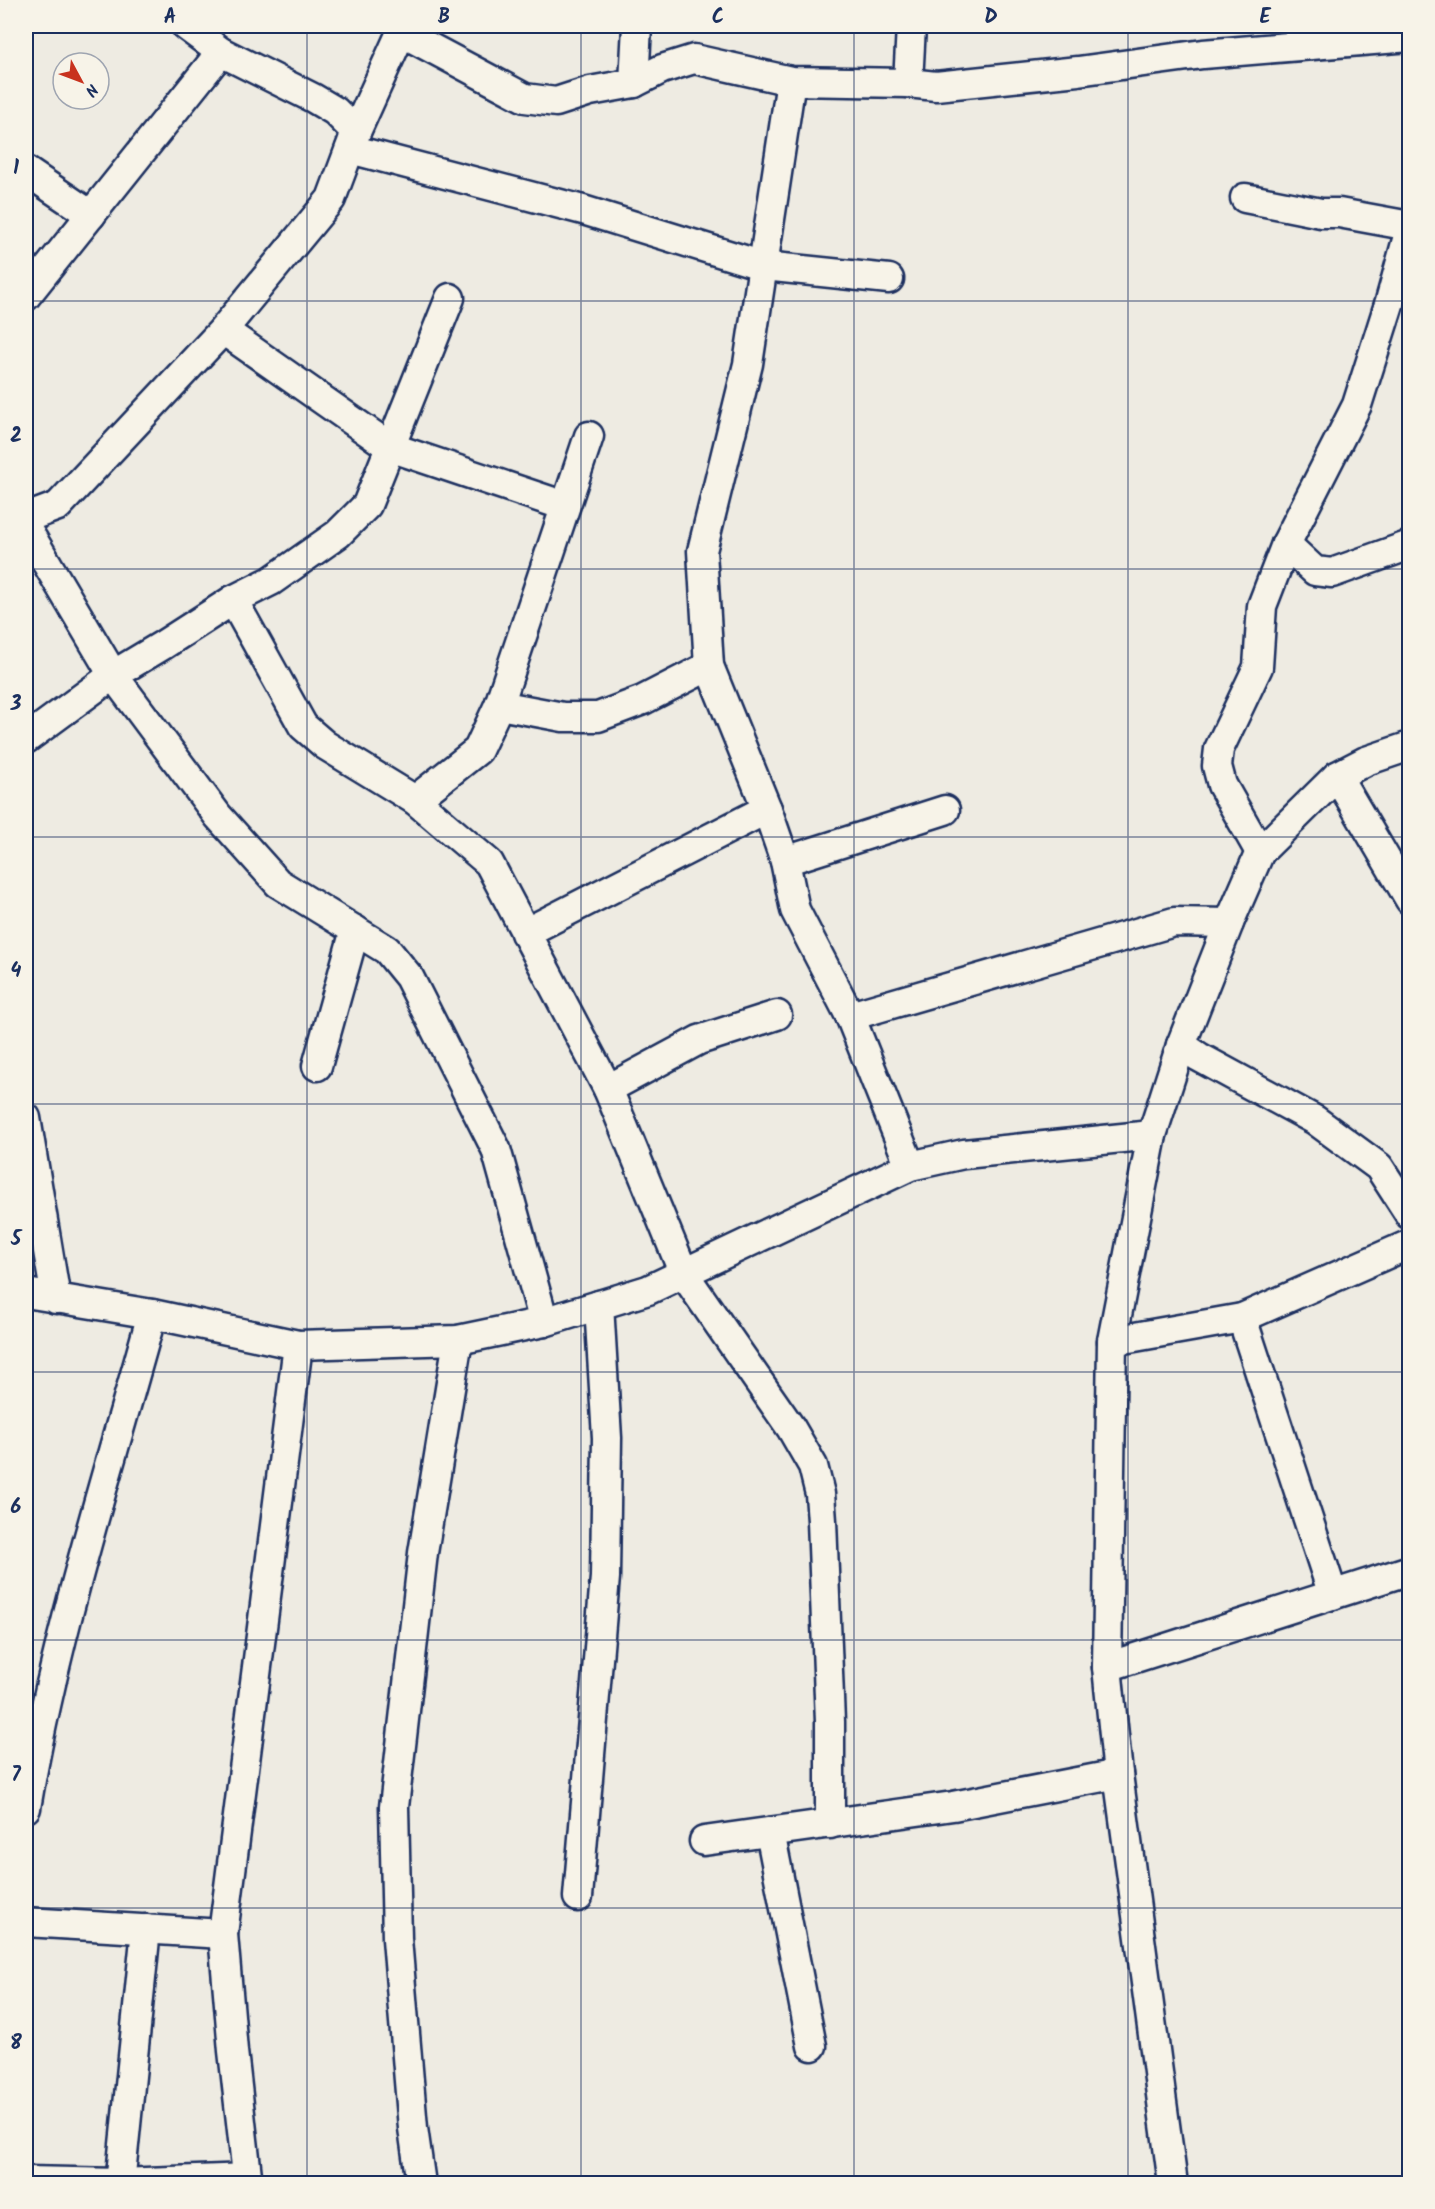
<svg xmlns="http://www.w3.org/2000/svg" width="1435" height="2209" viewBox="0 0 1435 2209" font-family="Kalam,sans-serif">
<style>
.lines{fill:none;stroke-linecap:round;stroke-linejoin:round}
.minor-casing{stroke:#1b2f5e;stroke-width:33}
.minor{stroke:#f7f3e8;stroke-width:28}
.grid{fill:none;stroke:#1b2f5e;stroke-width:1.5;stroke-opacity:0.55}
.neatline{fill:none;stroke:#1b2f5e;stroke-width:2}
.grid-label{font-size:20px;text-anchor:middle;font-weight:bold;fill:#1b2f5e}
</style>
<rect width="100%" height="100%" fill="#eeebe2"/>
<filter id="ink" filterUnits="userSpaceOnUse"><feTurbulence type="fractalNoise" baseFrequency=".0167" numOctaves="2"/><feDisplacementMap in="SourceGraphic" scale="12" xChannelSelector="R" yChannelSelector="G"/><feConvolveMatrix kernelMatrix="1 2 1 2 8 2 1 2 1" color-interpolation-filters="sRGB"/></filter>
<g filter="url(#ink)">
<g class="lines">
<defs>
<g id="minor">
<path d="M186,26L221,52L313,98L335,111L356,132"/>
<path d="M401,32L525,98L556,102L590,91L634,83L662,69L694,59L791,81L908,83L936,86L1078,71L1203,54L1410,37"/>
<path d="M791,81L748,364L702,551L709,666L767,809L785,861L795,910L850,1016L910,1166"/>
<path d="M634,83L637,26"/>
<path d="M908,83L911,26"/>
<path d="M350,149L583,210L764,266L889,279"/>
<path d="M26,171L91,215"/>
<path d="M1245,198L1321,213H1339L1410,226"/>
<path d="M26,296L221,52"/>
<path d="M223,330L390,447L565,506"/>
<path d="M26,518L58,506L223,330L331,199L356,132L404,26"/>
<path d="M26,528L113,675L218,816L278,883L387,950L409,977L496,1149L544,1322"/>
<path d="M1286,544L1315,571L1332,573L1410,545"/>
<path d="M233,600L303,726L325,745L415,800L489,863L608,1089L684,1274L791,1428L813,1466L820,1494L822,1521L830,1722V1824"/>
<path d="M499,705L563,717H598L643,700L709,666"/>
<path d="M26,739L113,675L163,645L233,600L271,581L338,534L367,505L450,298"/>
<path d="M1337,776L1410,900"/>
<path d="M415,800L478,750L499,705L589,436"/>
<path d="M1260,852L1222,785L1217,766L1219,749L1258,667L1262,606L1286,544L1357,405L1390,301L1410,229"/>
<path d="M785,861L945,810"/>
<path d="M525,933L767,809"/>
<path d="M850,1016L1174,922L1229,923"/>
<path d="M1181,1045L1199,1057L1315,1120L1379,1167L1410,1215"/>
<path d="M317,1066L355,930"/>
<path d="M608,1089L699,1040L777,1015"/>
<path d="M26,1118L56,1299"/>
<path d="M26,1293L152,1314L298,1345L458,1340L544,1322L648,1290L910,1166L964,1154L1152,1135"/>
<path d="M1242,1318L1333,1595"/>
<path d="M1112,1341L1242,1318L1410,1244"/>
<path d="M1107,1667L1410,1570"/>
<path d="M26,1808C54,1640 107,1477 152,1314"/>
<path d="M770,1832L812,2046"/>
<path d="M704,1841L953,1806L1118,1774"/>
<path d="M578,1897L605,1577L607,1438L599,1305"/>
<path d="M26,1922L223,1934"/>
<path d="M26,2181L120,2183L248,2178"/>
<path d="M120,2184L146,1929"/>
<path d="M248,2184L233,2051L223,1934L298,1345"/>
<path d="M421,2184L413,2128L397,1939L394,1807L423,1553L458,1340"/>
<path d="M1173,2184L1118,1774L1107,1667L1112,1341L1152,1135L1181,1045L1229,923L1260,852L1337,776L1366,761L1410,746"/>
</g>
</defs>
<use href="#minor" class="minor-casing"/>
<use href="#minor" class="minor"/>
</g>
</g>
<path class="grid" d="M307,26V2184M581,26V2184M854,26V2184M1128,26V2184M26,301H1410M26,569H1410M26,837H1410M26,1104H1410M26,1372H1410M26,1640H1410M26,1908H1410"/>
<rect width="1435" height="2209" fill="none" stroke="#f7f3e8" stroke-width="66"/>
<g transform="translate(81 81) rotate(131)"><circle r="28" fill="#f7f3e8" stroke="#9fa5b1" stroke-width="1.5"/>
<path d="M0-4.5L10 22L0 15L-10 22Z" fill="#c8321e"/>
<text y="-9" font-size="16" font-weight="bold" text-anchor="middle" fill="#1b2f5e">N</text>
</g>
<rect x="33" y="33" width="1369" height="2143" class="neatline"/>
<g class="grid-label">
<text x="170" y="23">A</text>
<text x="444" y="23">B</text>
<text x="718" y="23">C</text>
<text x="991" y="23">D</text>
<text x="1265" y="23">E</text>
<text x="16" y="174">1</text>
<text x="16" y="442">2</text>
<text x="16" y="710">3</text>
<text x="16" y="977">4</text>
<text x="16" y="1245">5</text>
<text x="16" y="1513">6</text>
<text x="16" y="1781">7</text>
<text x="16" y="2049">8</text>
</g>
</svg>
